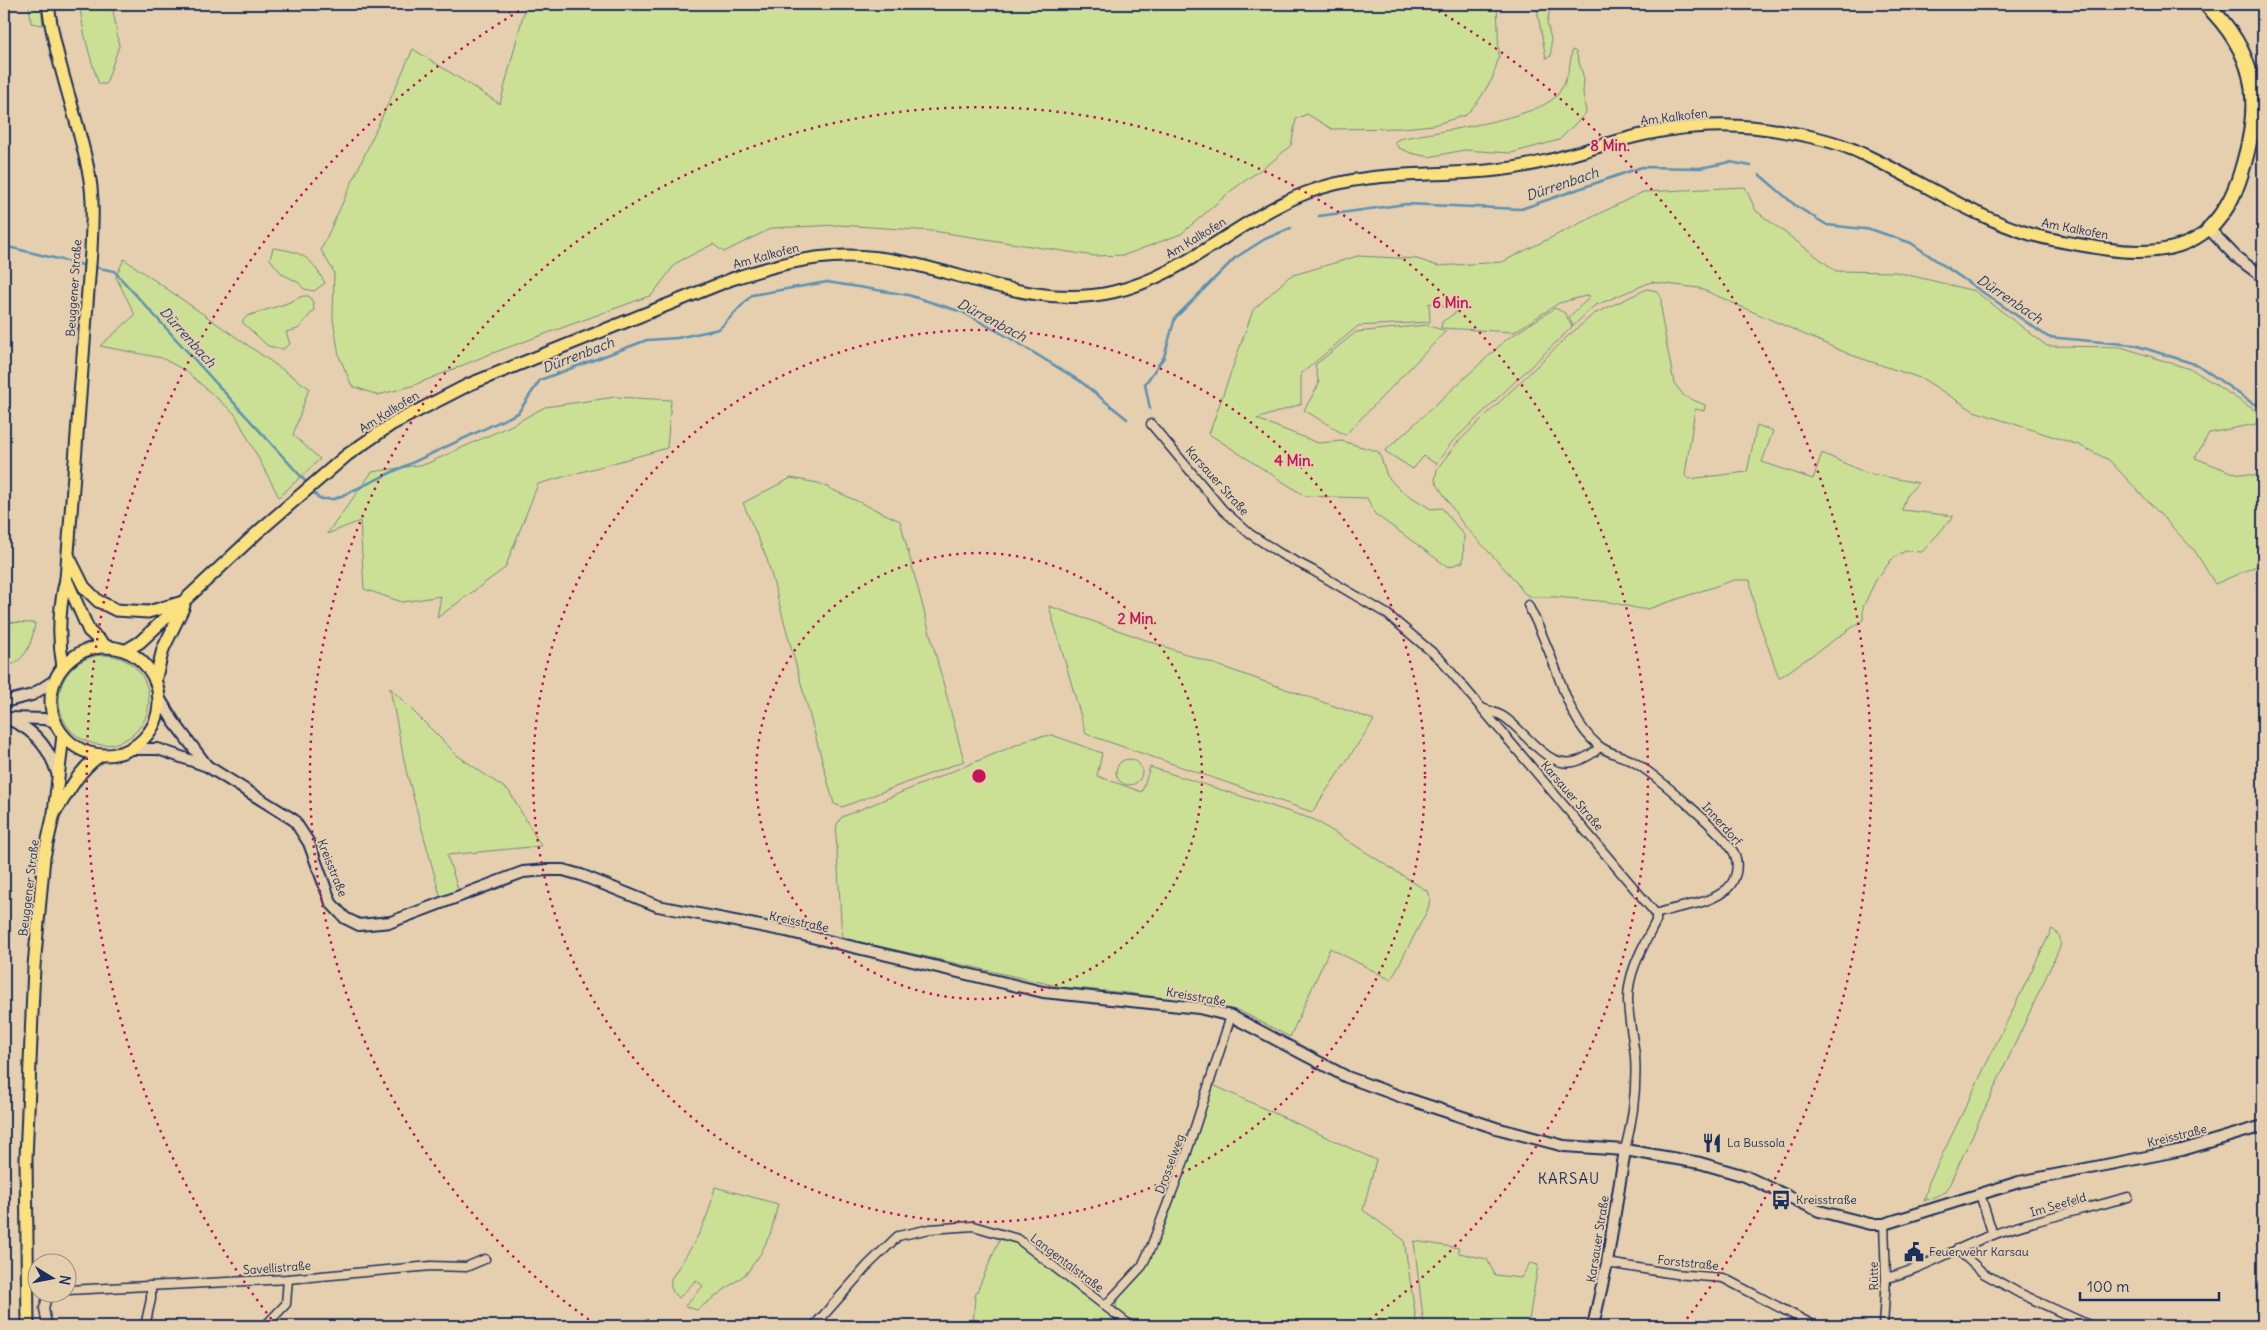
<svg xmlns="http://www.w3.org/2000/svg" width="2267" height="1330" viewBox="0 0 2267 1330" font-family="Delius,sans-serif">
<style>
.green{fill:#cbe095;stroke:#73887a}
.lines{fill:none;stroke-linecap:round;stroke-linejoin:round}
.stream{stroke:#5c91b1;stroke-width:2.5}
.street-casing{stroke:#1b2f5e;stroke-width:11}
.secondary-casing{stroke:#1b2f5e;stroke-width:14}
.primary-casing{stroke:#1b2f5e;stroke-width:15}
.highway-casing{stroke:#1b2f5e;stroke-width:18}
.street{stroke:#e5cfae;stroke-width:8}
.secondary{stroke:#e5cfae;stroke-width:10}
.primary{stroke:#fbe080;stroke-width:11}
.highway{stroke:#fbe080;stroke-width:14}
.ring{fill:none;stroke:#c2185b;stroke-width:2.5;stroke-dasharray:2.5 5}
.labels{text-anchor:middle;stroke-width:4;stroke-linejoin:round;paint-order:stroke}
.street-label{font-size:12px;fill:#1b2f5e;stroke:#e5cfae}
.poi-label{font-size:12px;fill:#1b2f5e;stroke:#e5cfae;text-anchor:start}
.water-label{font-size:14px;font-style:italic;fill:#263f6c;stroke:#e5cfae}
.quarter-label{font-size:15px;letter-spacing:1px;fill:#1b2f5e;stroke:#e5cfae}
.centre{fill:#c2185b;stroke:#e5cfae;stroke-width:2.5}
.ring-label{font-size:15px;text-anchor:middle;font-weight:bold;fill:#c2185b;stroke:#e5cfae;stroke-width:4;stroke-linejoin:round;paint-order:stroke}
</style>
<rect width="100%" height="100%" fill="#e5cfae"/>
<filter id="ink" filterUnits="userSpaceOnUse"><feTurbulence type="fractalNoise" baseFrequency=".02" numOctaves="2"/><feDisplacementMap in="SourceGraphic" scale="10" xChannelSelector="R" yChannelSelector="G"/><feConvolveMatrix kernelMatrix="1 2 1 2 8 2 1 2 1" color-interpolation-filters="sRGB"/></filter>
<g filter="url(#ink)">
<g class="green">
<path d="M29,4H41L43,25L31,23Z"/>
<path d="M80,4H112L119,46L106,84H99C90,58 82,31 80,4Z"/>
<path d="M526,4H1497L1499,57L1492,79L1479,100L1466,115L1433,125L1402,128L1332,129L1307,114L1296,119L1291,145L1274,160L1232,190L1181,234L1125,255L1095,256L933,231L839,225L772,228L724,252L713,244L676,263L652,295L490,354L412,386L378,395L352,386L339,356L333,319L334,272L321,250L413,49L500,104Z"/>
<path d="M1536,4H1551L1547,23L1551,39V56L1546,58Z"/>
<path d="M1572,50L1576,52L1584,79L1583,93L1586,113L1559,140L1511,153L1464,150L1429,157L1411,153L1399,148L1394,142L1399,139C1432,132 1540,119 1558,94C1568,81 1570,65 1572,50Z"/>
<path d="M1745,187L1756,211L1836,271L1896,272L1975,291L2047,346L2121,347L2193,370L2259,413L2256,424L2209,433L2195,458L2231,472L2263,477V563L2215,584L2195,551L2109,460L2079,445L1974,411L1923,379L1851,355L1699,288L1651,282L1594,306L1573,326L1569,317L1589,298V295L1559,303L1514,332L1441,328L1442,322L1461,309L1429,303L1430,322L1358,326L1301,374V404L1257,419L1318,443L1342,441L1379,452L1387,476L1400,490L1431,509L1442,508L1464,535L1463,562L1448,567L1375,514L1367,498L1305,496L1209,434L1253,310L1290,276L1358,256L1417,259L1438,266L1502,262L1643,192Z"/>
<path d="M273,248C304,252 310,257 325,283L314,291L304,289L298,282L282,274L270,259Z"/>
<path d="M124,259L309,388L293,435L320,459L279,497L235,414L186,371L162,358L100,346L135,315L116,277Z"/>
<path d="M1647,289L1657,291L1661,297L1662,320L1674,383L1684,396L1705,405L1704,411L1695,409L1685,475L1688,479L1747,472L1757,425L1773,431L1762,462L1813,479L1822,453L1866,473L1918,483L1907,495L1902,510L1954,516L1922,552L1905,551L1892,559L1876,580L1863,607V620L1779,678L1756,613L1750,580H1734L1648,609H1641L1609,602L1556,597H1531L1524,593L1513,578L1462,523L1435,481L1437,469L1456,444L1569,335L1594,314Z"/>
<path d="M303,296H309L313,303L314,310L298,329L286,332L290,344L283,349L268,346L242,322L247,316L285,304Z"/>
<path d="M1555,308L1565,313L1572,327L1452,442L1436,464L1424,456L1413,469L1385,451L1507,339Z"/>
<path d="M1426,325L1446,331L1345,435L1304,410L1319,384L1315,365L1356,332Z"/>
<path d="M616,397L671,400L667,448L538,484L505,568L437,618L441,596L402,602L364,589L360,521L327,534L372,472L426,464L512,425L545,407Z"/>
<path d="M791,478L818,483L900,521L964,761L842,807L834,804L767,559L743,503Z"/>
<path d="M1049,606L1374,720L1312,812L1086,734Z"/>
<path d="M4,622L35,623C32,644 26,661 4,668Z"/>
<circle cx="104" cy="700" r="45"/>
<path d="M390,688L458,756L509,791L541,846L447,855L459,892L441,899L406,770Z"/>
<path d="M1052,735L1102,753L1097,776L1142,792L1150,767L1315,820L1427,891L1430,899L1428,909L1391,980L1330,948L1290,1037L1240,1011L1204,1004L1128,993L1062,987L842,938L836,834L837,824L842,817L1033,738Z"/>
<circle cx="1129" cy="772" r="13"/>
<path d="M2052,929C2060,934 2061,938 2060,947L1946,1192L1924,1201L1929,1182Z"/>
<path d="M1213,1085L1376,1160L1363,1210L1404,1240L1417,1326H1134L1118,1314L1115,1298L1146,1266L1166,1223Z"/>
<path d="M715,1187L778,1204L771,1232L761,1253L747,1273L697,1310L685,1306L703,1286L696,1280L679,1298C672,1293 670,1288 671,1279C692,1246 707,1227 715,1187Z"/>
<path d="M1001,1236L1018,1243L1125,1326H973L975,1296Z"/>
<path d="M1414,1241L1459,1248V1253L1487,1259L1495,1275L1521,1278L1530,1263L1538,1265L1528,1326H1424Z"/>
</g>
<g class="lines">
<g class="stream">
<path d="M1760,175L1796,206L1827,225L1873,230L1911,243L2048,337L2134,345L2198,365L2252,403L2263,406"/>
<path d="M1319,216L1406,204L1521,209L1642,167L1700,168L1730,162L1751,166"/>
<path d="M4,246L87,266"/>
<path d="M94,267L114,271L307,483"/>
<path d="M1150,409L1145,384L1164,357L1175,318L1235,258L1265,239L1291,228"/>
<path d="M312,490L319,499H335L518,413L540,380L647,340L677,338L719,329L752,295L827,282L908,295L962,312L1008,337L1080,381L1127,419"/>
</g>
<defs>
<g id="street">
<path d="M1151,424L1223,510L1250,534L1281,554L1312,570L1387,614L1440,659L1656,914V921C1644,945 1628,971 1628,999C1628,1018 1633,1037 1635,1056C1637,1088 1633,1119 1625,1150"/>
<path d="M1528,605C1539,626 1548,648 1556,670C1566,697 1575,726 1598,745C1606,753 1622,755 1632,761C1652,772 1727,835 1735,855C1739,866 1736,881 1727,889C1707,906 1679,905 1656,914"/>
<path d="M1482,708C1489,711 1498,713 1504,717C1528,733 1551,777 1584,758C1590,755 1595,753 1599,747"/>
<path d="M1980,1194L1993,1235"/>
<path d="M1957,1249L1983,1273L2019,1293L2091,1326"/>
<path d="M1607,1263L1675,1274L1723,1278L1815,1326"/>
<path d="M1886,1278C1923,1269 1956,1248 1992,1235C2036,1219 2083,1210 2128,1197"/>
<path d="M68,1290L288,1279L431,1266L466,1267L485,1259"/>
<path d="M1105,1306L1142,1266L1151,1247L1185,1158L1231,1016"/>
<path d="M47,1326L44,1308L48,1294L52,1292"/>
<path d="M145,1326L151,1299V1286"/>
<path d="M265,1326L286,1304L288,1279"/>
<path d="M814,1326L868,1265L898,1236L930,1229L973,1226L1018,1239L1131,1326"/>
<path d="M1883,1326L1886,1278L1884,1224"/>
</g>
<g id="secondary">
<path d="M2209,229L2236,257L2263,277"/>
<path d="M158,696L174,722L207,766"/>
<path d="M4,702L32,695L55,680"/>
<path d="M4,718C33,727 50,748 58,776"/>
<path d="M10,718L44,719L56,722"/>
<path d="M130,749H158L207,766L294,820L309,843L331,903L345,918L359,925L391,922L523,872L547,870H563L581,875L658,906L786,931L1043,992L1199,1008L1231,1016L1347,1077L1402,1097L1496,1128L1564,1146L1625,1150L1700,1163L1745,1176L1819,1211L1870,1224H1884L2019,1182L2182,1150L2263,1126"/>
<path d="M1593,1326L1607,1263L1625,1150"/>
</g>
<g id="primary">
<path d="M48,4C55,62 78,117 89,174C94,200 92,225 91,251L66,579C59,607 58,638 63,667"/>
<path d="M68,555L84,587L98,601L116,610L148,612L183,602"/>
<path d="M66,579L89,631L107,647"/>
<circle cx="105" cy="701" r="54"/>
<path d="M125,651L140,642L259,531L347,455L392,424L470,384L732,279C769,267 807,256 846,256C937,255 1021,313 1113,292C1185,276 1238,219 1306,193C1370,168 1439,178 1505,169C1544,164 1581,151 1618,141C1673,125 1731,121 1787,132C1810,136 1833,141 1854,150C1914,176 1968,215 2030,234C2054,241 2080,245 2106,249C2140,254 2181,254 2209,229"/>
<path d="M155,681L163,649L184,606"/>
<path d="M57,809C70,790 80,768 101,755"/>
<path d="M28,1326L26,1159L34,966L44,857L54,813L63,735"/>
</g>
<path id="highway" d="M2206,4C2255,52 2263,98 2244,163C2237,189 2228,210 2209,229"/>
</defs>
<use href="#street" class="street-casing"/>
<use href="#secondary" class="secondary-casing"/>
<use href="#primary" class="primary-casing"/>
<use href="#highway" class="highway-casing"/>
<use href="#street" class="street"/>
<use href="#secondary" class="secondary"/>
<use href="#primary" class="primary"/>
<use href="#highway" class="highway"/>
</g>
</g>
<g class="ring">
<circle cx="979" cy="776" r="223"/>
<circle cx="979" cy="776" r="446"/>
<path d="M595 1324A669 669 0 1 1 1363 1324"/>
<path d="M276 1325A892 892 0 0 1 526 7M1432 7A892 892 0 0 1 1682 1325"/>
</g>
<defs>
<symbol id="restaurant-bare" viewBox="-9 -9 18 18"><path d="M-5-6h1v4h1v-4h1v4h1v-4h1v5L-1.5 .5V6h-2V.5L-5-1ZM5-6V6H3V1.5H1.5Q1.5-4 5-6Z" fill="#1b2f5e" stroke="#e5cfae" stroke-width="2.5" paint-order="stroke"/></symbol>
<symbol id="bus-bare" viewBox="-9 -9 18 18"><path d="M-5-6H5V4H4V6H2V4H-2V6H-4V4H-5ZM-3.5-4V0h7V-4ZM-3.5 1.2v1.5H-2V1.2ZM2 1.2v1.5H3.5V1.2Z" fill="#1b2f5e" stroke="#e5cfae" stroke-width="2.5" paint-order="stroke"/></symbol>
<symbol id="civic-bare" viewBox="-9 -9 18 18"><path d="M-.6-6.5H3V-4.5H.6V-3L4-1V1h2V6H-6V1h2V-1L-.6-3ZM-1.2 2.5V6h2.4V2.5Z" fill="#1b2f5e" stroke="#e5cfae" stroke-width="2.5" paint-order="stroke"/></symbol>
</defs>
<g fill-rule="evenodd">
<use href="#restaurant-bare" x="1698" y="1129" width="28" height="28"/>
<use href="#bus-bare" x="1767" y="1186" width="28" height="28"/>
<use href="#civic-bare" x="1900" y="1238" width="28" height="28"/>
</g>
<g class="labels">
<g class="street-label">
<text transform="translate(1674 117) rotate(-7)" y="4">Am Kalkofen</text>
<text transform="translate(2075 229) rotate(11)" y="4">Am Kalkofen</text>
<text transform="translate(1196 238) rotate(-31)" y="4">Am Kalkofen</text>
<text transform="translate(766 256) rotate(-15)" y="4">Am Kalkofen</text>
<text transform="translate(74 288) rotate(-86)" y="4">Beuggener Straße</text>
<text transform="translate(389 412) rotate(-32)" y="4">Am Kalkofen</text>
<text transform="translate(1217 481) rotate(48)" y="4">Karsauer Straße</text>
<text transform="translate(1572 796) rotate(49)" y="4">Karsauer Straße</text>
<text transform="translate(1722 824) rotate(48)" y="4">Innerdorf</text>
<text transform="translate(332 868) rotate(68)" y="4">Kreisstraße</text>
<text transform="translate(29 888) rotate(-83)" y="4">Beuggener Straße</text>
<text transform="translate(799 922) rotate(12)" y="4">Kreisstraße</text>
<text transform="translate(1196 997) rotate(10)" y="4">Kreisstraße</text>
<text transform="translate(2177 1136) rotate(-14)" y="4">Kreisstraße</text>
<text transform="translate(1170 1164) rotate(-70)" y="4">Drosselweg</text>
<text transform="translate(2058 1205) rotate(-16)" y="4">Im Seefeld</text>
<text transform="translate(1598 1239) rotate(-81)" y="4">Karsauer Straße</text>
<text transform="translate(1067 1263) rotate(37)" y="4">Langentalstraße</text>
<text transform="translate(1688 1263) rotate(6)" y="4">Forststraße</text>
<text transform="translate(277 1268) rotate(-4)" y="4">Savellistraße</text>
<text transform="translate(1874 1276) rotate(-91)" y="4">Rütte</text>
</g>
<g class="poi-label">
<text x="1727" y="1147">La Bussola</text>
<text x="1796" y="1204">Kreisstraße</text>
<text x="1929" y="1256">Feuerwehr Karsau</text>
</g>
<g class="water-label">
<text transform="translate(1562 184) rotate(-19)" y="5">Dürrenbach</text>
<text transform="translate(2010 299) rotate(34)" y="5">Dürrenbach</text>
<text transform="translate(992 320) rotate(28)" y="5">Dürrenbach</text>
<text transform="translate(188 337) rotate(48)" y="5">Dürrenbach</text>
<text transform="translate(578 355) rotate(-21)" y="5">Dürrenbach</text>
</g>
<g class="quarter-label">
<text x="1569" y="1184">KARSAU</text>
</g>
</g>
<circle cx="979" cy="776" r="8" class="centre"/>
<g class="ring-label">
<text x="1610" y="151">8 Min.</text>
<text x="1452" y="308">6 Min.</text>
<text x="1294" y="466">4 Min.</text>
<text x="1137" y="624">2 Min.</text>
</g>
<rect width="2267" height="1330" fill="none" stroke="#e5cfae" stroke-width="20"/>
<rect x="10" y="10" width="2247" height="1310" fill="none" stroke="#1b2f5e" stroke-width="2" filter="url(#ink)"/>
<g transform="translate(52 1278) rotate(100)"><circle r="24" fill="#e5cfae" stroke="#948f8e"/>
<path d="M0-4L9 19L0 12L-9 19Z" fill="#1b2f5e"/>
<text y="-8" font-size="14" font-weight="bold" text-anchor="middle" fill="#1b2f5e">N</text>
</g>
<path d="M2080 1292v8h139v-8" fill="none" stroke="#1b2f5e" stroke-width="2.5"/>
<text x="2087" y="1292" font-size="15" fill="#1b2f5e" stroke="#e5cfae" stroke-width="4" paint-order="stroke">100 m</text>
</svg>
